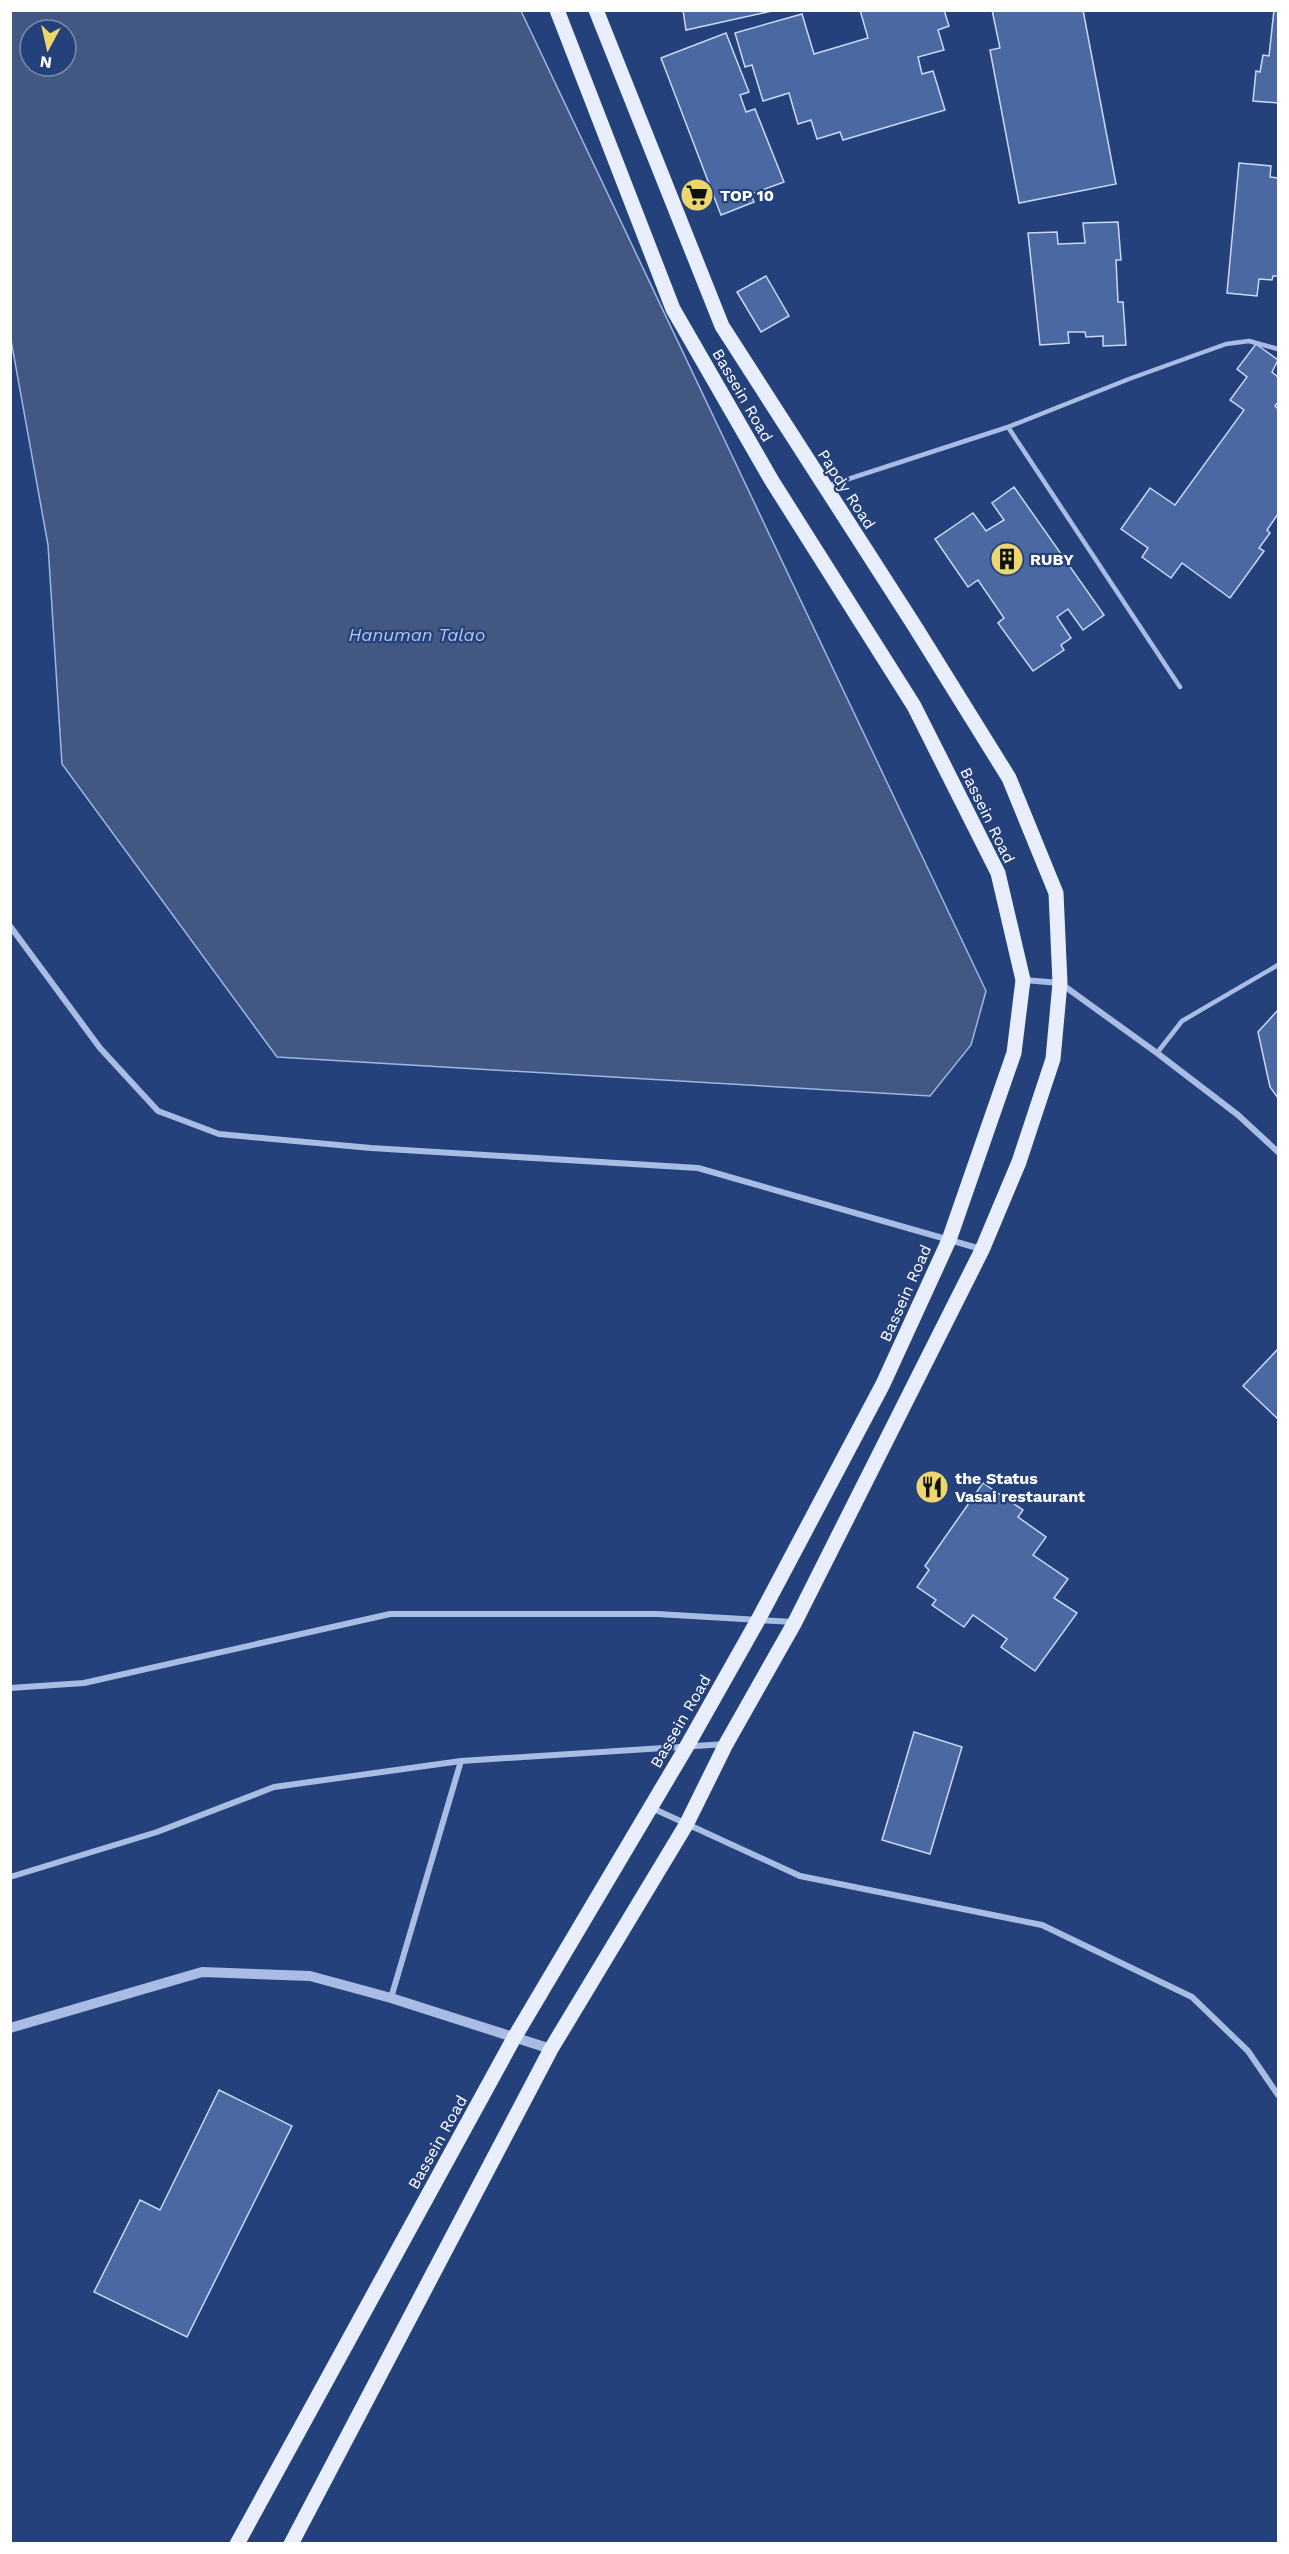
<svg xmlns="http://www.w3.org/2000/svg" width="1289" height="2554" viewBox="0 0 1289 2554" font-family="'Work Sans',sans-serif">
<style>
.water{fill:#425781;stroke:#9db7e5;stroke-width:1.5;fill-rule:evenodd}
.building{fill:#4a68a1;stroke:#cbd9f3;stroke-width:1.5}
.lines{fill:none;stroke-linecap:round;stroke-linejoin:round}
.service{stroke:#a9bde4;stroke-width:4.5}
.minor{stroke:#a9bde4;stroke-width:6}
.tertiary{stroke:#a9bde4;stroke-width:10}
.primary{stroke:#e9eefc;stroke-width:15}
.labels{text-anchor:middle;stroke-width:4.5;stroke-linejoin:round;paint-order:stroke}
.poi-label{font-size:16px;font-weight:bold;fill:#fff;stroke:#25417b;text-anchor:start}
.street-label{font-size:16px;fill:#fff;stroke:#25417b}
.water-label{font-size:18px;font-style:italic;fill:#b4c7ec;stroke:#25417b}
</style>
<rect width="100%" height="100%" fill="#25417b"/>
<path class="water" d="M10,11H521L986,991L971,1045L930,1096L277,1057L62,764L48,545L11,340ZM30,30H66V66H30Z"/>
<g class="building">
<path d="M683,10H776L686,30Z"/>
<path d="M860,10H944L949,26L938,30L944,50L918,57L922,74L933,71L945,110L843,140L840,132L817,139L811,120L798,124L789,93L763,101L752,65L745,67L735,33L802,14L814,54L868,38Z"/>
<path d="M992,10H1083L1116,184L1019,203L990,50L1000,48Z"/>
<path d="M1274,10H1278V103L1253,101L1256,71L1260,72L1263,55L1269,56Z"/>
<path d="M726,33L749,92L740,95L746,112L755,109L784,182L751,194L754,202L721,215L661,58Z"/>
<path d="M1239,163L1271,166L1270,177L1278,178V276H1273L1272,280L1259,279L1257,296L1227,293Z"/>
<path d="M1118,222L1121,260H1116L1118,302H1123L1126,345L1103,346V336L1086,337L1085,332H1068L1069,343L1040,345L1028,233L1057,232L1058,244L1085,243L1083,223Z"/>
<path d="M766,276L789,316L761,332L737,292Z"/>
<path d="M1256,344L1278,360L1272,372L1278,377V402L1275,406L1278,409V514L1267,530L1270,533L1259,548L1264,551L1230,598L1182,563L1171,578L1142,557L1148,548L1121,529L1150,488L1175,505L1244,410L1230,400L1247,377L1237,369Z"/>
<path d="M1014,487L1104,615L1083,630L1068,609L1057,617L1071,638L1061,645L1064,650L1033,671L998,623L1004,618L978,580L968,587L935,539L973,513L986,531L1004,520L992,503Z"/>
<path d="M1278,1010V1098L1270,1087L1258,1032Z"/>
<path d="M1278,1349V1419L1243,1386Z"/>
<path d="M983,1483L1023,1510L1018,1517L1046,1537L1033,1555L1068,1579L1054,1598L1077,1613L1035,1671L1001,1647L1007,1639L973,1615L964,1627L932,1605L936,1600L917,1587L929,1570L925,1566Z"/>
<path d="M914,1732L962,1747L930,1854L882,1840Z"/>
<path d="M219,2090L292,2126L187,2337L94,2292L140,2200L160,2210Z"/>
</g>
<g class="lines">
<g class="service">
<path d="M1008,427L1180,687"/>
<path d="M827,486L1008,427L1129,379L1226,344L1249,341L1278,349"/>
<path d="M1157,1053L1182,1021L1278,965"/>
</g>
<g class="minor">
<path d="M10,926L100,1048L158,1111L219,1134L371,1148L698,1168L981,1249"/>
<path d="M1024,980L1060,983L1157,1053L1238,1115L1278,1152"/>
<path d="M10,1688L84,1683L390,1614H657L794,1622"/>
<path d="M652,1808L800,1876L1042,1925L1192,1997L1248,2051L1278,2095"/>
<path d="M10,1877L157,1832L274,1787L461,1761L726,1744"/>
<path d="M391,1998L461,1761"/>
</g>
<path class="tertiary" d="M10,2028L202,1972L310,1976L391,1998L551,2049"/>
<g class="primary">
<path d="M237,2544L514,2038L687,1746L758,1620L883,1384L949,1240L1014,1053L1023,980L998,873L914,706L772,481L673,309L557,10"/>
<path d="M291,2544L551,2049L686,1825L726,1744L795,1622L982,1250L1019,1162L1053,1059L1060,983L1056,893L1009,778L914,625L722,326L596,10"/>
</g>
</g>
<defs>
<symbol id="supermarket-disc" viewBox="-11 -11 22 22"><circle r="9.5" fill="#edd66e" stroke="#25417b"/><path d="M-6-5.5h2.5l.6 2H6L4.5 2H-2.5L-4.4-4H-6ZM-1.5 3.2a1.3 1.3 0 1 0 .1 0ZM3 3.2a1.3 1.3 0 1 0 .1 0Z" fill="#111"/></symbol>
<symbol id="building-disc" viewBox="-11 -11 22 22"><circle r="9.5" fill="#edd66e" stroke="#25417b"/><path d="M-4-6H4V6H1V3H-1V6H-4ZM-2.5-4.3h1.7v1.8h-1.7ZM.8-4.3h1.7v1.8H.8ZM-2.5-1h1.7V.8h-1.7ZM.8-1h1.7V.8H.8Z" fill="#111"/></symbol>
<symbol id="restaurant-disc" viewBox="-11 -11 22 22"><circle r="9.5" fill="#edd66e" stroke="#25417b"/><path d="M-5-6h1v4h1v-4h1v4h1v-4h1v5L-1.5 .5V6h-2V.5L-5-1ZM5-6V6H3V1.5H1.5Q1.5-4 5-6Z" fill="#111"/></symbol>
</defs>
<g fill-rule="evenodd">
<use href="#supermarket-disc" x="678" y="176" width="38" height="38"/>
<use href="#building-disc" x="988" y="540" width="38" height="38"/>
<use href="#restaurant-disc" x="913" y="1468" width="38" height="38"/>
</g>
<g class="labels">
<g class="poi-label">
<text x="720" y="201">TOP 10</text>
<text x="1030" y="565">RUBY</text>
<text x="955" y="1484">the Status<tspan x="955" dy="18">Vasai restaurant</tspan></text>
</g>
<g class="street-label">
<text transform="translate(743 395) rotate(60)" y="6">Bassein Road</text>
<text transform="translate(847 489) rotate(57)" y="6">Papdy Road</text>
<text transform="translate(988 815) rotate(64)" y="6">Bassein Road</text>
<text transform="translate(905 1293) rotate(-66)" y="6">Bassein Road</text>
<text transform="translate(680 1721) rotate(-60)" y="6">Bassein Road</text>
<text transform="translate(437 2142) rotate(-61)" y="6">Bassein Road</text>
</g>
<g class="water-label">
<text x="417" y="641">Hanuman Talao</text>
</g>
</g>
<rect width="1289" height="2554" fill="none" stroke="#ffffff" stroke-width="24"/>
<g transform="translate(48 48) rotate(188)"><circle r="28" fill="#25417b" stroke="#7c8db0" stroke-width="1.5"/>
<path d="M0-4.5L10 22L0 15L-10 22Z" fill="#edd66e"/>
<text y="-9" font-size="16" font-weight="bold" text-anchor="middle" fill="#ffffff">N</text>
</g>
</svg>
